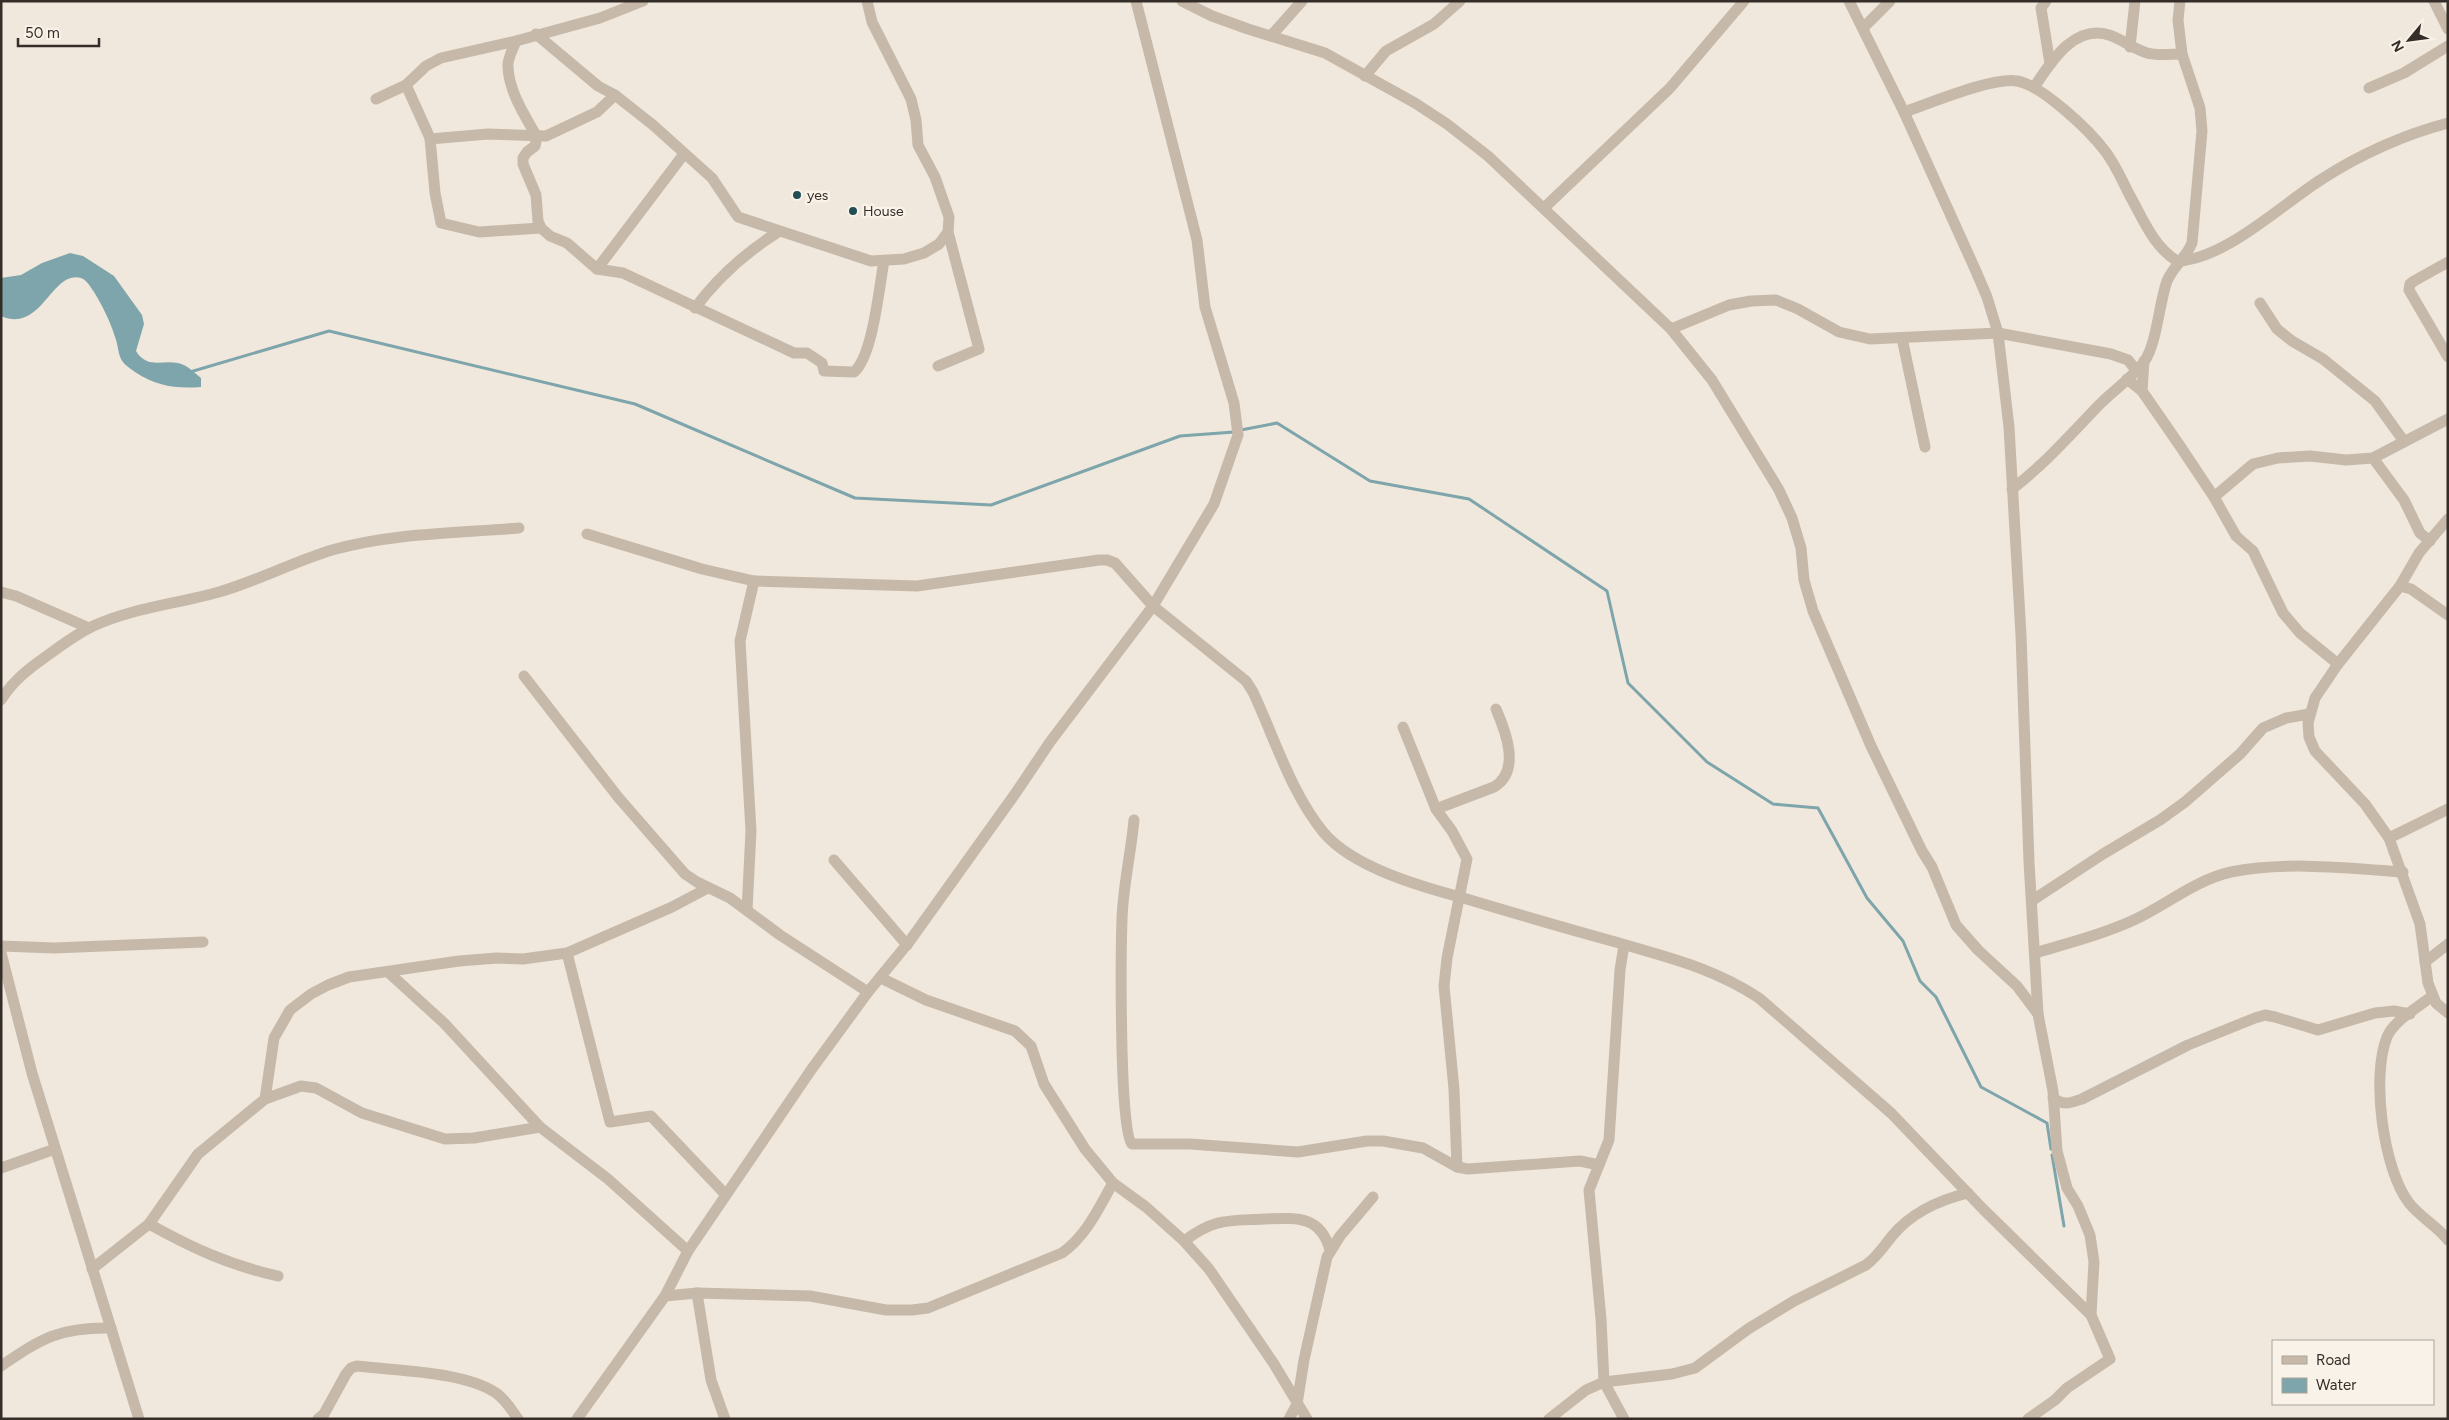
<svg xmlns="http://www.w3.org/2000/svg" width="2449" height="1420" viewBox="0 0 2449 1420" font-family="Figtree,sans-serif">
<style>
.water{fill:#7da5ab}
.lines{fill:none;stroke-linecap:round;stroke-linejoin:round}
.stream{stroke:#7da5ab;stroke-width:3}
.minor{stroke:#c7b9a9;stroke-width:11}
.poi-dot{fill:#214c53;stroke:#f8f2e8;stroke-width:2}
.labels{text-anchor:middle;stroke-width:5;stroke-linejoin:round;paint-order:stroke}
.poi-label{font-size:14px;fill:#352d28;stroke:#f8f2e8;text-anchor:start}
</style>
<rect width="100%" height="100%" fill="#f0e8dc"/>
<path class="water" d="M70,253L83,256L114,276L142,315L144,324L136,351C147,369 161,360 178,363C187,365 194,372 201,378V387C176,389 156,386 135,372C130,368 124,365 121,359C118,353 118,344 115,337C110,321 103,307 94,292C91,288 87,280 81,278C51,270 42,334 1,316V278L21,275L42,263Z"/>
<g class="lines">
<g class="stream">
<path d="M190,372L329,331L635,404L855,498L991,505L1180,436L1234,432"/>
<path d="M1241,430L1277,423L1370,481L1469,499L1607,591L1628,683L1707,762L1773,804L1818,808L1867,898L1903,941L1920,981L1936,997L1981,1087L2047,1123L2051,1149"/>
<path d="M2052,1155L2064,1226"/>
</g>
<g class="minor">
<path d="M1182,1L1212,16L1248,29L1325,53L1415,103L1447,124L1488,156L1671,329L1712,380L1779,490L1792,518L1801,548L1804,580L1813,611L1871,746L1922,851L1932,867L1956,925L1978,950L2017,986L2038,1014"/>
<path d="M1849,1L1904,112L1975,269L1987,297L1998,333L2009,427L2021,635L2029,862L2038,1014L2053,1091L2057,1151L2067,1188L2078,1206L2090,1235L2094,1262L2091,1315L2110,1359L2067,1388L2055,1400L2028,1419"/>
<path d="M2046,1L2041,8L2050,64"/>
<path d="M2434,1L2448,29"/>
<path d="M1863,28L1890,1"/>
<path d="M536,34L598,86L615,95L653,125L712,178L738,217L871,261L904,259L924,253L939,244L948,232L949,217L935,177L918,145L916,120L911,99L872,22L867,1"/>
<path d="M1271,36L1302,1"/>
<path d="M516,41C513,49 507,59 508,67C509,92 525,116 537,137L535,146L527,152L523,158V164L536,195L538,221L541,228L550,236L567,243L597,269L623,273L794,353H807L822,363L824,371L854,372C873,356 879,287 884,261"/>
<path d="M2130,47L2135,1"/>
<path d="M1365,76L1386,51L1434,24L1460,1"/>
<path d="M406,85L430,138L435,193L441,223L479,232L541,228"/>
<path d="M2035,86C2051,62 2074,24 2109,35C2122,39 2133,49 2147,53C2157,56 2171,54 2182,54"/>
<path d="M2369,88L2404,73L2448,46"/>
<path d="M376,99L406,85L426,66L441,58L516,41L600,18L643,1"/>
<path d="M1904,112C1931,103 1992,77 2017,81C2042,85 2090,131 2105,151C2115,164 2122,180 2129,194C2143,219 2153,246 2177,261C2224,260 2281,205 2322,179C2359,155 2405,134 2448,123"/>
<path d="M430,139L488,134L546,136L597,112L615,95"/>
<path d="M1544,208L1670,88L1744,1"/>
<path d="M2448,262L2414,281L2410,284L2409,290L2448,357"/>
<path d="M597,269L684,154"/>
<path d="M2260,303L2277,329L2292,341L2323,359L2375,401L2403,440"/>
<path d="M695,308C718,277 745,253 778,232"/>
<path d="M1671,329L1729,305L1751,301L1776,300L1798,309L1839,332L1870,339L1998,333L2111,354L2128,360L2136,370"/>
<path d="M1902,338L1925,447"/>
<path d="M938,366L979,349L948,232"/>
<path d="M2127,379L2142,391L2180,446L2214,497L2236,536L2253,551L2283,613L2300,633L2338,664"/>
<path d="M2142,391L2144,361"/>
<path d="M2373,458L2404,500L2420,533L2430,541"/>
<path d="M2012,489C2045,464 2071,434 2100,404C2114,390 2132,378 2144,362C2157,344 2159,303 2167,281C2174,265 2186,258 2192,243L2202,131L2200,108L2182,54L2178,20L2180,1"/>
<path d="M2214,497L2253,464L2278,458L2310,456L2346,460L2373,458L2448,419"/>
<path d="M2448,519L2419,553L2400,586L2338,664L2315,698L2308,723L2309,737L2315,751L2365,804L2389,838L2420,924L2428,983L2436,1003L2448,1013"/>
<path d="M587,534L702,569L754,581L917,586L1099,560H1107L1115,563L1153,606L1246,681L1253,692C1275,739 1291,793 1324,833C1353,867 1419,886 1460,897C1510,912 1561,927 1612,941C1666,957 1712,967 1759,998L1891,1113L1984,1210L2091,1315"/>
<path d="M2400,586L2411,589L2448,615"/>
<path d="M1,592L16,596L89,628"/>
<path d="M524,676L618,797L685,874L697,882L730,898L780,935L868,992"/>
<path d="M1,700C12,682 27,670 44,658C59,647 75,635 91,627C131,608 177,604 219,592C257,581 293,562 332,550C392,533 457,533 519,528"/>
<path d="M1403,727L1436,809L1452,831L1467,859L1447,958L1444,986L1454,1089L1457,1167"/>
<path d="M1436,809L1494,787C1521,771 1506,732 1496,709"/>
<path d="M1134,820C1131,853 1123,886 1122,919C1121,948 1119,1132 1132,1144H1190L1298,1152L1367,1141H1383L1423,1148L1457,1167L1468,1169L1580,1161L1599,1165"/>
<path d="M2389,838L2448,809"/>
<path d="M834,860L907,945"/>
<path d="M2033,900L2103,854L2160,820L2185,802L2240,754L2263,728L2286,718L2309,714"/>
<path d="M747,910L751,831L740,641L754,581"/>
<path d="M1,946L54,948L203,942"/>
<path d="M1,953L32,1073L139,1419"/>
<path d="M567,953L610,1122L651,1116L726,1195"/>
<path d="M2035,953C2068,943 2104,934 2136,919C2167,904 2198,879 2231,872C2285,861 2348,868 2403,872"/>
<path d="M2425,962L2448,944"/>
<path d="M388,972L444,1023L540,1127L608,1179L688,1251"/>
<path d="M881,978L926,1000L1015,1031L1031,1046L1044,1084L1085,1149L1113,1183L1146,1207L1184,1241L1209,1269L1274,1364L1307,1419"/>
<path d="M2432,996C2419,1007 2394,1020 2387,1037C2371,1076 2383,1169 2409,1203C2420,1217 2437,1226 2448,1240"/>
<path d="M2053,1098C2064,1106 2070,1103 2082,1099L2188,1045L2255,1018L2265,1015L2275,1017L2318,1030L2375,1013L2394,1011L2410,1014"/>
<path d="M265,1099L274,1038L290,1010L311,994L328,985L349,977L459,961L497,958L523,959L567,953L672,907L708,888"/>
<path d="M1,1168L55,1149"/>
<path d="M149,1224C192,1248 229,1265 278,1276"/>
<path d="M1184,1241C1215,1218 1227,1221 1264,1219C1294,1218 1320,1214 1330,1250"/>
<path d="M92,1269L149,1224L198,1154L265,1099L301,1086L316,1088L362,1113L445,1139L474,1138L540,1127"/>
<path d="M697,1293L711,1380L725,1419"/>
<path d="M665,1296L697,1293L810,1296L886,1310H912L928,1308L1062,1253C1087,1235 1098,1209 1113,1183"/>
<path d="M1,1366C42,1338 60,1327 111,1328"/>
<path d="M318,1419L324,1414L346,1374L351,1368L357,1366C396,1371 464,1371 496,1393C505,1399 511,1409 518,1419"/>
<path d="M577,1419L665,1296L688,1251L811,1070L868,992L909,942L1015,794L1050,742L1153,606L1214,504L1238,435L1234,403L1205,307L1197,240L1136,1"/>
<path d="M1289,1419L1297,1404L1304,1360L1327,1257L1340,1236L1373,1197"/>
<path d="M1549,1419L1586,1390L1604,1382L1672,1374L1695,1368L1748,1329L1794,1301L1866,1265C1878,1256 1883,1247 1892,1236C1911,1213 1939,1200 1968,1193"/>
<path d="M1624,1419L1604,1382L1601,1319L1589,1190L1609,1140L1620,970L1624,945"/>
</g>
</g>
<g class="poi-dot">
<circle cx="797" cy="195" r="5"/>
<circle cx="853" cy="211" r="5"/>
</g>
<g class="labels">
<g class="poi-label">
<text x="807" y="200">yes</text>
<text x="863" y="216">House</text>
</g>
</g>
<rect width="2449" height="1420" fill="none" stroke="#352d28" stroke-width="5"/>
<rect x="2272" y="1340" width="162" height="65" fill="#f8f2e8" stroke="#aaa39b"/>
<rect x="2282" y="1356" width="25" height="8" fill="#c7b9a9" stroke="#aaa39b"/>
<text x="2316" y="1365" font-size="15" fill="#352d28">Road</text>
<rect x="2282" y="1378" width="25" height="15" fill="#7da5ab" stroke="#aaa39b"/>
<text x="2316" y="1390" font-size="15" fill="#352d28">Water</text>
<g transform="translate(2409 40) rotate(241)" stroke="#f8f2e8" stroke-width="4" paint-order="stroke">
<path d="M0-4L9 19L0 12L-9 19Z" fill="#352d28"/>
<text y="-8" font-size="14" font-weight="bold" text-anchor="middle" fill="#352d28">N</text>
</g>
<path d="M18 38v8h81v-8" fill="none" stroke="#352d28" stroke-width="2.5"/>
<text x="25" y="38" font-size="15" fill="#352d28" stroke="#f8f2e8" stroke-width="4" paint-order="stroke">50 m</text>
</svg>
